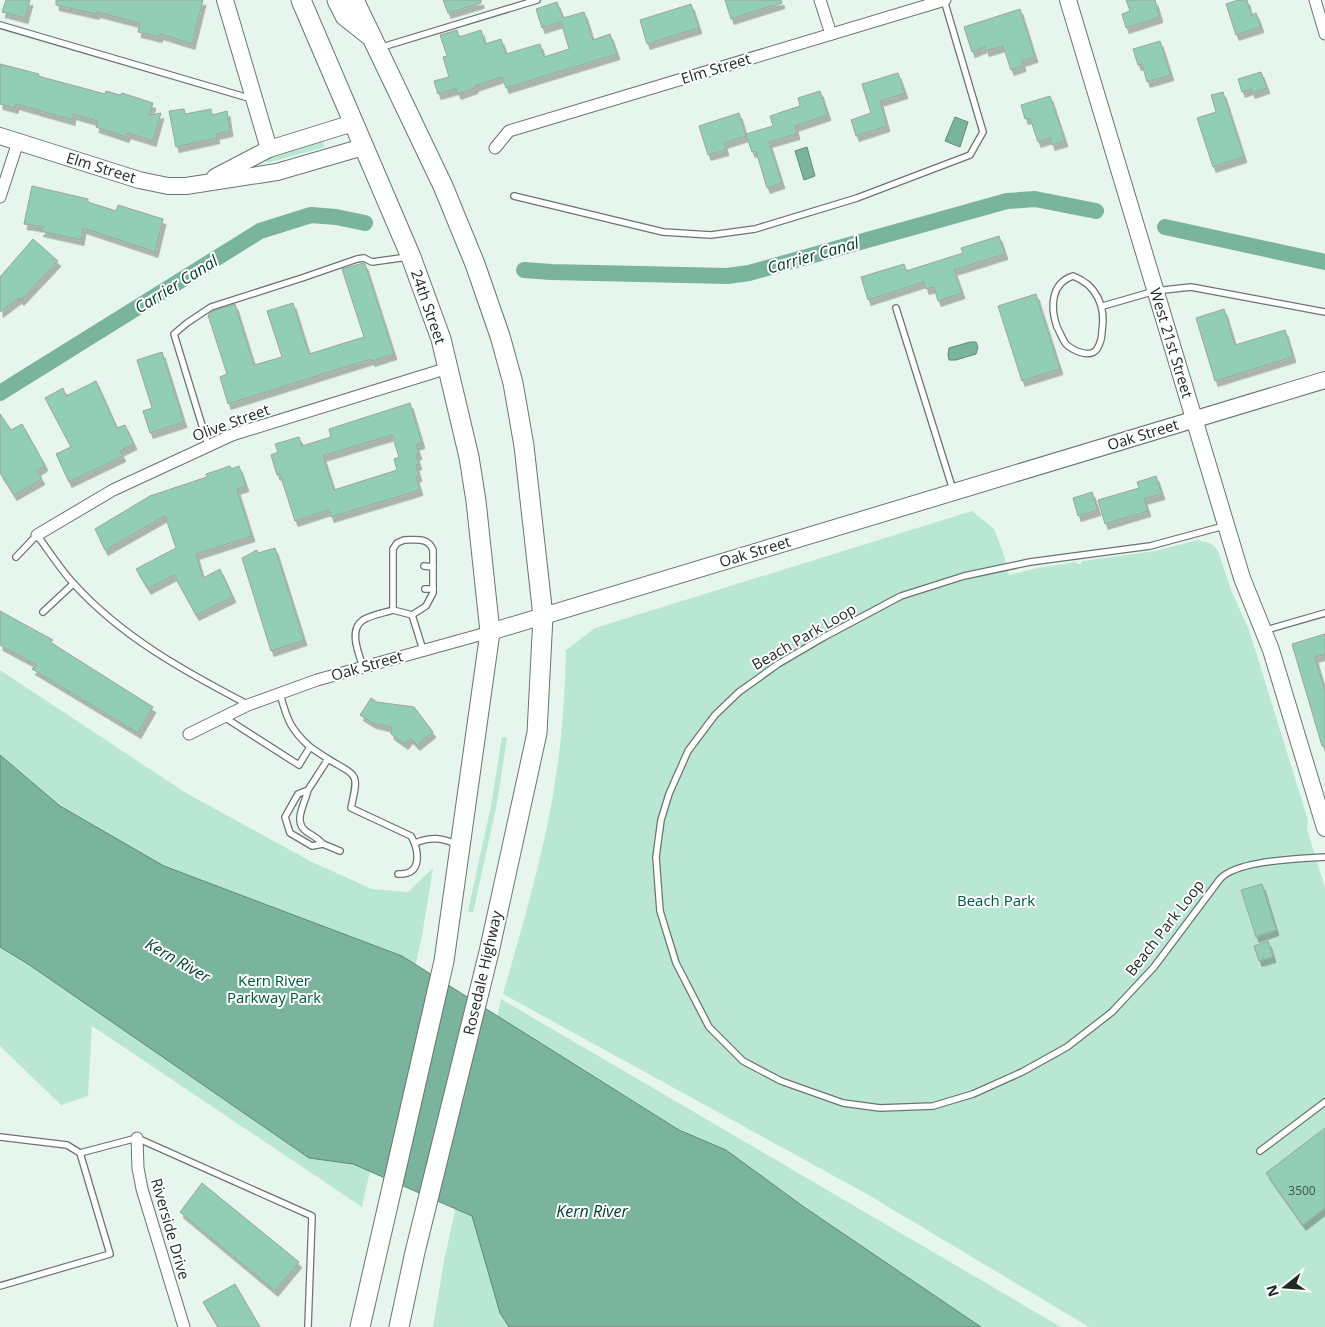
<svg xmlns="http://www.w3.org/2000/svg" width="1325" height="1327" viewBox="0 0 1325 1327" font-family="'Open Sans',sans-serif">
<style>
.green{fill:#bae7d4}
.water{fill:#7ab49d;stroke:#608a7a}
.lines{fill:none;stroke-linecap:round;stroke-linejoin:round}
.canal{stroke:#7ab49d;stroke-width:16}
.building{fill:#92cdb5;stroke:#9aa6a1;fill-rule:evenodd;filter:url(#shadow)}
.lane-casing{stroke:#6a7570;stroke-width:8}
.street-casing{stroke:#6a7570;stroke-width:13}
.secondary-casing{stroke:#6a7570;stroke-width:18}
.primary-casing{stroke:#6a7570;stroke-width:21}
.lane{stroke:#fff;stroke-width:5.5}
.street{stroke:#fff;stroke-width:11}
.secondary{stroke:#fff;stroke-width:16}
.primary{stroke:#fff;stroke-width:19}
.labels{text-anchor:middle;stroke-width:4;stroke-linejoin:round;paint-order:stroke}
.number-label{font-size:12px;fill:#40524a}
.street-label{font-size:15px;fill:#242927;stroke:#fcfffe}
.park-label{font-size:15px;fill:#03543e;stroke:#fcfffe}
.water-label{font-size:16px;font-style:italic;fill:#033829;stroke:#fcfffe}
</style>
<defs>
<filter id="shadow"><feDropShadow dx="3" dy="5.5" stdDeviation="0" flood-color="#0004"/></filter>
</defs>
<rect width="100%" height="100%" fill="#e7f5ef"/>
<g class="green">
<path d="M322,140L325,147L267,163L266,158Z"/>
<path d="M972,511L994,529L1003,552L1009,575L1042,567L1076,562L1078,564H1081L1082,561L1155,551L1198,540L1210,543L1214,546L1218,551L1231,590L1249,630L1308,820L1307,829L1325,888V1327H1089L865,1193L503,994C524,920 547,845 557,768C563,729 565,689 566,650L595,628Z"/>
<path d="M0,670L186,793L312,862L372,889L408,892L433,868L422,936L362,1207L92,1026L88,1096L64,1104L62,1106L0,1046Z"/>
<path d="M502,737L507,738L497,803L473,913L468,911L491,806Z"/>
<path d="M501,999L1061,1327H433L444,1261Z"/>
</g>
<g class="water">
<path d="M955,117L968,122L960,147L945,141Z"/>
<path d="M807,147L815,176L804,180L795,151Z"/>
<path d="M970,342H976L978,347L976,354L956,360H949L948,355L949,348Z"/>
<path d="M0,755L60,806L164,866L402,956L679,1130L726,1150L804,1207L981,1327H509L500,1313L472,1216L353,1164L309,1158L28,964L0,947Z"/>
</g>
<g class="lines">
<g class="canal">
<path d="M1165,227L1325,262"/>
<path d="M524,270L551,272L727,276L749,273L1007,201L1035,199L1096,211"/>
<path d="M0,393L260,231L311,215L336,217L365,223"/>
</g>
</g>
<g class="building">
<path d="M6,0H30L25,18L2,12Z"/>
<path d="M56,0H203L192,44L160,34L159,37L138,32L140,23L97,12L96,14L56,5Z"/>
<path d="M443,0H481V3L448,13Z"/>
<path d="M725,0H781L782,3L731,19Z"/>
<path d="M1126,0H1155L1160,17L1126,28L1122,14L1130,11Z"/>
<path d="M1238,0H1247L1251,15L1256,13L1261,27L1236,35L1226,4Z"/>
<path d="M557,2L563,18L584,12L593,40L610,34L617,54L506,88L502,77L475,86V88L458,94L456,89L438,94L434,81L449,77L443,57L447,56L440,35L457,30L459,37L481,30L485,44L501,39L506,54L540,44L544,57L569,49L561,22L542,28L536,9Z"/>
<path d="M691,4L699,28L647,44L640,20Z"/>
<path d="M1020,9L1035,57L1022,61L1023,66L1011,70L1003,46L986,51L985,47L972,52L964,27Z"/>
<path d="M1160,41L1171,75L1147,82L1142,64L1138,65L1133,49Z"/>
<path d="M0,64L39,74L38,76L105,94L106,91L120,95L122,93L153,103L149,115L161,113L153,141L128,133L126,137L96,127L97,121L73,114L72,120L16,104L15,108L0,104Z"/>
<path d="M1261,72L1267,88L1252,93L1251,89L1242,92L1238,79Z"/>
<path d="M898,73L905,93L880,101L887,126L856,136L851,120L871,113L862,84Z"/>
<path d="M820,91L828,115L795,126L797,134L769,142L782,183L767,188L756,151L752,152L746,134L773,126L770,116L800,106L798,98Z"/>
<path d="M1223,92L1244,157L1213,167L1197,118L1216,112L1211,95Z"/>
<path d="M1050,96L1065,141L1052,145L1050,138L1038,142L1030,118L1025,119L1021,105Z"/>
<path d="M184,109L185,114L211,109L212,115L227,111L230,131L216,134L217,138L176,147L169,111Z"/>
<path d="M739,113L746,136L724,143L726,150L708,155L699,126Z"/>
<path d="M32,186L88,199V202L116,211L118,205L163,219L155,252L83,228L81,240L40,231L44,227L24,224Z"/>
<path d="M999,236L1005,254L954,270L962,293L938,301L934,287L926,289L924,282L868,300L861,277L904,264L906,271L963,253L961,248Z"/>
<path d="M33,239L58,261L21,300L19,298L0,312V277Z"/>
<path d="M363,263L365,264L394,354L372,361L371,359L228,404L220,377L227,374L208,315L213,311L235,304L254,365L282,357L267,311L293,303L309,354L364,337L342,269Z"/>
<path d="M1036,294L1060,369L1022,381L998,306Z"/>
<path d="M1224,309L1235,345L1285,330L1293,357L1215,381L1196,318Z"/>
<path d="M162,352L184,422L150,433L143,411L152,408L137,360Z"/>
<path d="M96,381L117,428L125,425L134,444L120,451L123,456L69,482L56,454L71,447L45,398L63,388L66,396Z"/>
<path d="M410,403L422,443L416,445L419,454L416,455L419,464L416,465L419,476L416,477L420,490L331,517L329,510L295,521L280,474L277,475L271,455L278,452L275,444L299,437L302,446L331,437L329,429ZM392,435L399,457L394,459L397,470L334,490L323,456Z"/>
<path d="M0,414L11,430L22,424L45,465L37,471L42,479L14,495L0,473Z"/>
<path d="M230,466L231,469L239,466L246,486L237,489L252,536L196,554L203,578L220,569L233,597L196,615L174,575L148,589L136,569L176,548L165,516L105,550L95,529L150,496L207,477L206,474Z"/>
<path d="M1156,476L1162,494L1144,499L1148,511L1105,524L1098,500L1139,488L1137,482Z"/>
<path d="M1092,492L1098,510L1078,516L1073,498Z"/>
<path d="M275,548L304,640L271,651L242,558L257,550L258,553Z"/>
<path d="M0,611L53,640L50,642L153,707L138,733L32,669L37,665L0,645Z"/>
<path d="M1325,634V654L1315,657L1325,691V746H1322L1292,644Z"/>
<path d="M371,698L377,702L414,707L433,732L417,745L410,738L405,744L391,734V727L373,723L360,715Z"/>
<path d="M1262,884L1276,930L1256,937L1241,890Z"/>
<path d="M1268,941L1273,957L1259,961L1254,946Z"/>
<path d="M1325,1128V1208L1303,1225L1266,1173Z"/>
<path d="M202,1183L299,1262L275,1291L180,1212Z"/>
<path d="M235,1284L260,1327H218L203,1302Z"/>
</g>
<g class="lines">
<defs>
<g id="lane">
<path d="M0,25L252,99"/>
<path d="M379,48L537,0"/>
<path d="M514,196L663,232L711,235L755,229L857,198L970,155L983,132L944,0"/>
<path d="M1073,276C1097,285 1106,307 1102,331C1102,337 1100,344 1097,349C1090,359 1072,350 1066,344C1062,339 1060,332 1057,327C1050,307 1051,283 1073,276Z"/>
<path d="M1103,306L1155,291L1191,287L1325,312"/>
<path d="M896,308L953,490"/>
<path d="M208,445L174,334L187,323L211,307L302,278L357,259L364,258L372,262L408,257"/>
<path d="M1224,526L1150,546L1030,562L964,576L901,596L824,637L778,664L739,692L715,715L688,751L669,794L661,820L656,857L660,911L676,963L709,1027L743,1061L781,1081L843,1103L880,1108L933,1106L973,1094L1022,1072L1067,1047L1112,1012L1154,967L1220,879C1237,860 1299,859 1325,857"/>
<path d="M404,540C416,540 428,537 433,550V593L426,606L412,615L393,610V549L397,543Z"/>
<path d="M16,557L37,535C49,551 60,569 74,584C122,637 184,671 247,704"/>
<path d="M424,566L433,567"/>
<path d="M425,589H433"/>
<path d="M43,612L73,584"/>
<path d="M412,615L423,650"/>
<path d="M1266,630L1325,613"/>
<path d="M363,667C359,654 348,630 363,620C371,615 384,613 393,610"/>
<path d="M224,717L299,765L310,747C290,729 287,719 280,694"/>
<path d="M328,759C358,777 359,772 351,808L411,836C419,850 423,876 398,874"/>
<path d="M308,790C305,804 292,822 307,832C313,836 318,838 323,844L312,846L290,833L285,817L298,794L308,790L328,759L310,747"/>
<path d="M415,843C431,836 443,838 458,845"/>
<path d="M323,844L340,851"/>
<path d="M0,1137L67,1145L80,1153L137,1138L312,1216L308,1327"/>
<path d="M1260,1151L1325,1102"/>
<path d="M0,1286L110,1254L80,1153"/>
</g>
<g id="street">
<path d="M820,0L831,34"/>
<path d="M1315,0L1325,34"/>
<path d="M495,148L509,131L945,0"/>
<path d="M0,197L18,142"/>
<path d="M37,535L113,490L232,435L448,368"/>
<path d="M189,734L248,705L317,680L490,632"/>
<path d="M137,1138L138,1168L142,1189L184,1327"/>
</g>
<g id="secondary">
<path d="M225,0L269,149"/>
<path d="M1068,0L1242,578L1271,650L1325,828"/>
<path d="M0,136L139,180L168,186H186L277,172L363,147"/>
<path d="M215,177L269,149L353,123"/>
<path d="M490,632L1325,380"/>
</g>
<g id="primary">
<path d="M301,0L411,257L441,339L469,457L476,501L490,632L444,961L360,1327"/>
<path d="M337,0L345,16L369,35"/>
<path d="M354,0L443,186L475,264L500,336L513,383L524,446L543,616L537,733L489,952L415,1252L399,1327"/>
</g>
</defs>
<use href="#lane" class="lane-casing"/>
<use href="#street" class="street-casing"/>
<use href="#secondary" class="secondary-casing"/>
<use href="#primary" class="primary-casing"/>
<use href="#lane" class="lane"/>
<use href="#street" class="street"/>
<use href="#secondary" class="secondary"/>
<use href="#primary" class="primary"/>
</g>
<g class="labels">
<g class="number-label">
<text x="1302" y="1195">3500</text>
</g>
<g class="street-label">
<text transform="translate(716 69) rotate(-17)" y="5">Elm Street</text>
<text transform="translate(101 168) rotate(17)" y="5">Elm Street</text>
<text transform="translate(428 307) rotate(71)" y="5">24th Street</text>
<text transform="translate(1171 343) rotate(73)" y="5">West 21st Street</text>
<text transform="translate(231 423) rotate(-20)" y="5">Olive Street</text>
<text transform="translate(1143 435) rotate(-17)" y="5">Oak Street</text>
<text transform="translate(755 552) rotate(-17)" y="5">Oak Street</text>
<text transform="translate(804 637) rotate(-30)" y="5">Beach Park Loop</text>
<text transform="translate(367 666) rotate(-16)" y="5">Oak Street</text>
<text transform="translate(1165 928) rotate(-52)" y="5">Beach Park Loop</text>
<text transform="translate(483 973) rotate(-77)" y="5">Rosedale Highway</text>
<text transform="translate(170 1229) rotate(74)" y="5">Riverside Drive</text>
</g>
<g class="park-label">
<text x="996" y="906">Beach Park</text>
<text x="274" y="986">Kern River<tspan x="274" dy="17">Parkway Park</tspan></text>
</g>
<g class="water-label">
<text transform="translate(813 255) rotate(-16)" y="6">Carrier Canal</text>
<text transform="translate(176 284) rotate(-32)" y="6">Carrier Canal</text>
<text transform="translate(178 960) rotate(30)" y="6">Kern River</text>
<text x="592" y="1217">Kern River</text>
</g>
</g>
<g transform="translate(1285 1287) rotate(253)" stroke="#fcfffe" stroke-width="4" paint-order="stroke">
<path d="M0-4L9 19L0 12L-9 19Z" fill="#242927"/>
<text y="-8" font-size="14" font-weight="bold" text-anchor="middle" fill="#242927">N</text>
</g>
</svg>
